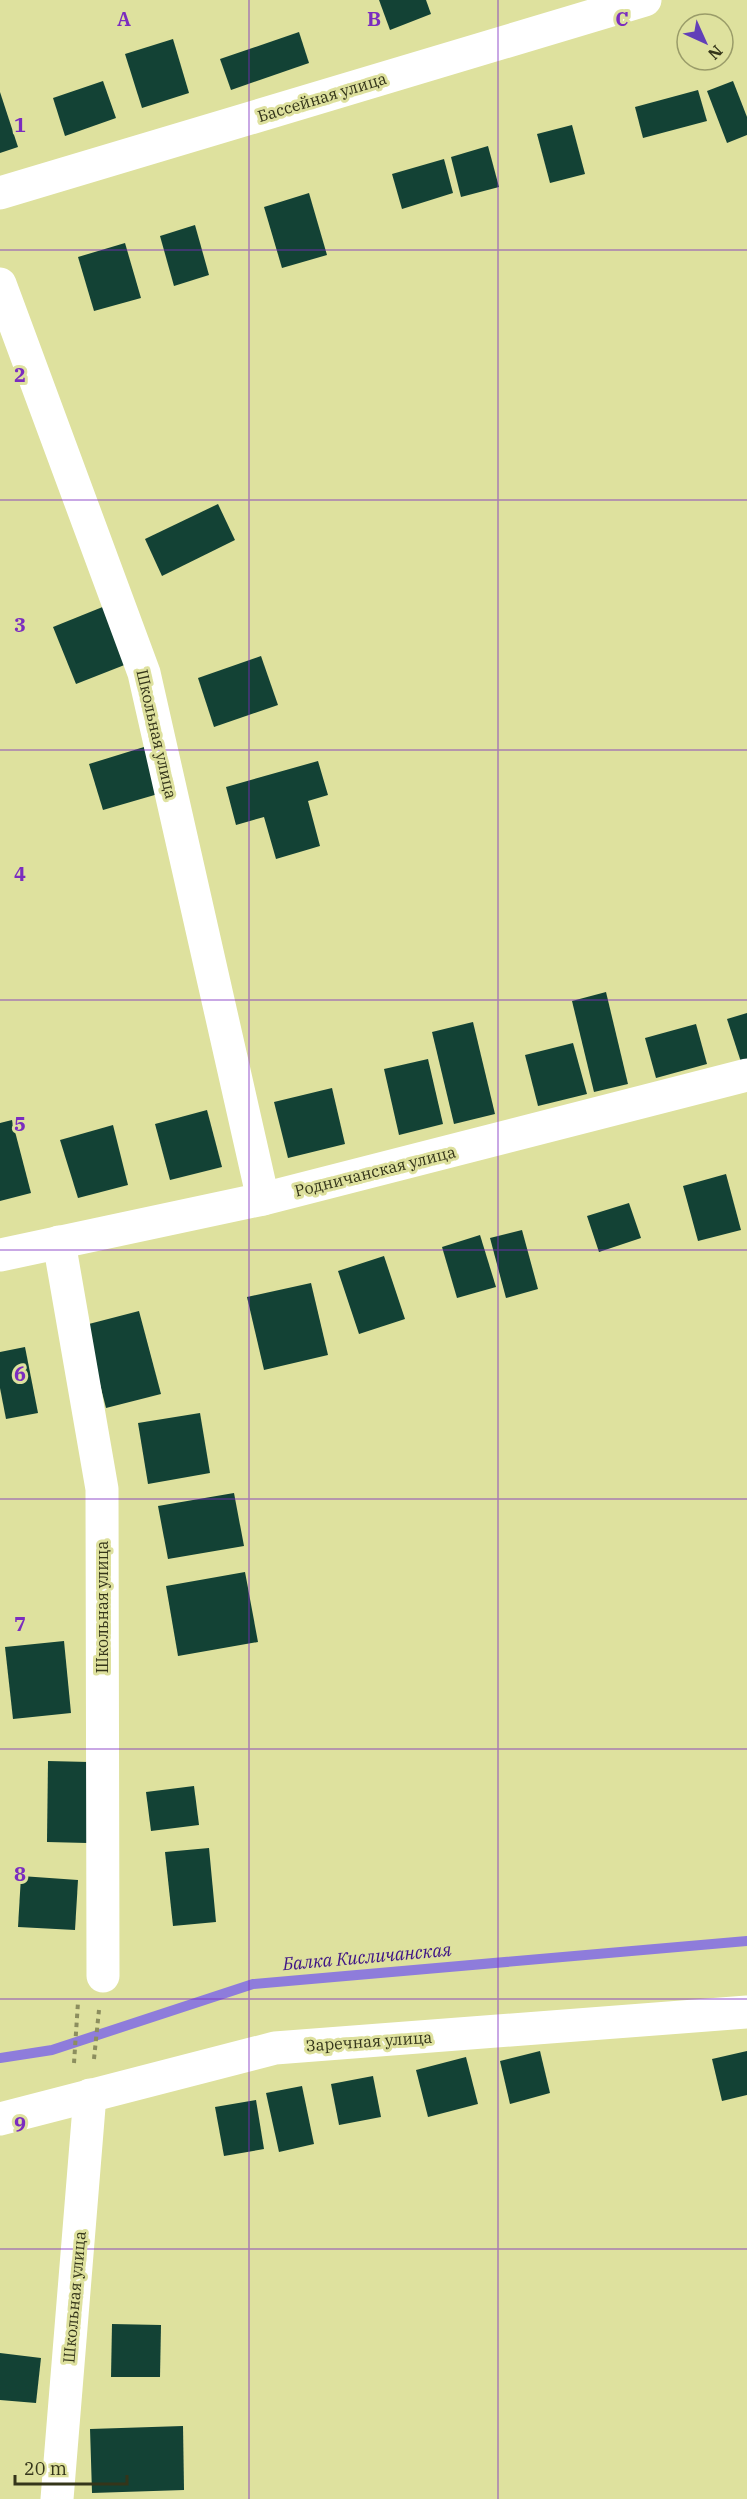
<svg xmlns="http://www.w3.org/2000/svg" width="747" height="2499" viewBox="0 0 747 2499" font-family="'IBM Plex Serif',serif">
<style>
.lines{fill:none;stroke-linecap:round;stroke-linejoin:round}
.stream{stroke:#8e7cdb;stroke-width:10}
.building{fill:#134235}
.path{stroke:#8c8e5e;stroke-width:4;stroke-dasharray:4.5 4.5;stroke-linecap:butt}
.minor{stroke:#fff;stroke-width:33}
.tertiary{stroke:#fff;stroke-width:33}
.grid{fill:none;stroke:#7b2cbf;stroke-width:1.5;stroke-opacity:0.55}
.labels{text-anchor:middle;stroke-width:6;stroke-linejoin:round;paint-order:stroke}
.street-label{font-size:16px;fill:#34351a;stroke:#dee19e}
.water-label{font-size:18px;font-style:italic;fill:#3d1386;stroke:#dee19e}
.grid-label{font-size:20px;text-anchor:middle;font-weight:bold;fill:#7b2cbf;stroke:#dee19e;stroke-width:6;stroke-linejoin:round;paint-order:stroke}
</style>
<rect width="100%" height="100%" fill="#dee19e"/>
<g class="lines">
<path class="stream" d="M0,2058L52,2050L253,1984L747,1941"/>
</g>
<g class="building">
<path d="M379,0H426L431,14L390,30Z"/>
<path d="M299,32L309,63L231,90L220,59Z"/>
<path d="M173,39L189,93L142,108L125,54Z"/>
<path d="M103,81L116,118L65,136L53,98Z"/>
<path d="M733,81L747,117V135L727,143L707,91Z"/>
<path d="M698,90L707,121L643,138L635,107Z"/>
<path d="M0,92L18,147L0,153Z"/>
<path d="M572,125L585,174L550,183L537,134Z"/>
<path d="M488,146L499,187L461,197L451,157Z"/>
<path d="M444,159L453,193L402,209L392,174Z"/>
<path d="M309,193L327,255L282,268L264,207Z"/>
<path d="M195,225L209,275L174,286L160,236Z"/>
<path d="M125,243L141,298L94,311L78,257Z"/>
<path d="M218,504L235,540L162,576L145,539Z"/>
<path d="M105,606L127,664L76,684L53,627Z"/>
<path d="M261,656L278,705L214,727L198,678Z"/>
<path d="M144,747L158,794L103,810L89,764Z"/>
<path d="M318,761L328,795L308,801L320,846L276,859L264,817L236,825L226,787Z"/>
<path d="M606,992L628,1084L594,1092L572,1001Z"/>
<path d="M747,1013V1060L741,1062L727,1019Z"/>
<path d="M473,1022L495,1114L454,1124L432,1032Z"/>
<path d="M696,1024L707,1064L656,1078L645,1038Z"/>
<path d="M573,1043L587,1094L538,1106L525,1055Z"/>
<path d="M428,1059L443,1124L399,1135L384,1069Z"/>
<path d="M332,1088L345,1144L288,1158L274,1102Z"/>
<path d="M207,1110L222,1167L170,1180L155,1124Z"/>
<path d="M12,1120L31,1193L0,1201V1123Z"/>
<path d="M113,1125L128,1185L78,1198L60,1140Z"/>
<path d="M726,1174L741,1230L698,1241L683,1186Z"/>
<path d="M629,1203L641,1238L599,1252L587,1216Z"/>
<path d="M522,1230L538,1289L506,1298L490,1238Z"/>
<path d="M480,1235L496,1287L457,1298L442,1247Z"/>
<path d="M384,1256L405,1319L359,1334L338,1271Z"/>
<path d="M311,1283L328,1355L264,1370L247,1297Z"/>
<path d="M139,1311L161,1394L106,1408L85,1325Z"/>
<path d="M25,1347L38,1413L6,1419L0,1388V1352Z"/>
<path d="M200,1413L210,1473L148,1484L138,1423Z"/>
<path d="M234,1493L244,1546L168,1559L158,1506Z"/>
<path d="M245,1572L258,1642L178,1656L166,1586Z"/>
<path d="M64,1641L71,1713L13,1719L5,1647Z"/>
<path d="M48,1761L89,1762L87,1843L47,1842Z"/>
<path d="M194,1786L199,1825L151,1831L146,1792Z"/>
<path d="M209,1848L216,1922L173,1926L165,1852Z"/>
<path d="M21,1876L78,1880L75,1930L18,1927Z"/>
<path d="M540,2051L550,2093L510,2104L500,2061Z"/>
<path d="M747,2051V2095L722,2101L712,2059Z"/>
<path d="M466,2057L478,2104L428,2117L416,2070Z"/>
<path d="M373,2076L381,2117L339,2125L331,2084Z"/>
<path d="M302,2086L314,2144L279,2152L266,2093Z"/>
<path d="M256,2100L264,2149L224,2156L215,2107Z"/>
<path d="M112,2324L161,2325L160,2377H111Z"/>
<path d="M0,2353L41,2358L36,2403L0,2400Z"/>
<path d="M183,2426L184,2490L92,2493L90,2429Z"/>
</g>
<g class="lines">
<g class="path">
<path d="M94,2059L99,2010"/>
<path d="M74,2063L78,2002"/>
</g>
<g class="minor">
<path d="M0,284L144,673L263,1199"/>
<path d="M59,1242L102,1489L103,1976"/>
<path d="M0,1255L263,1199L747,1075"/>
<path d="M0,2119L275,2048L747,2012"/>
<path d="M57,2499L90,2095"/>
</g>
<path class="tertiary" d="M0,193L645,0"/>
</g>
<path class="grid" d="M249,0V2499M498,0V2499M0,250H747M0,500H747M0,750H747M0,1000H747M0,1250H747M0,1499H747M0,1749H747M0,1999H747M0,2249H747"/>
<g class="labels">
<g class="street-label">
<text transform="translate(322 97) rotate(-17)" y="6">Бассейная улица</text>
<text transform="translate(157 734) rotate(77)" y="6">Школьная улица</text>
<text transform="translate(375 1171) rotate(-14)" y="6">Родничанская улица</text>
<text transform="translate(102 1607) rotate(-90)" y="6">Школьная улица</text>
<text transform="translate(369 2041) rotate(-4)" y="6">Заречная улица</text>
<text transform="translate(74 2297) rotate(-85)" y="6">Школьная улица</text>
</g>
<g class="water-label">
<text transform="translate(367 1957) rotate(-5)" y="6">Балка Кисличанская</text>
</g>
</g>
<g class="grid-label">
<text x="124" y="26">A</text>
<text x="374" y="26">B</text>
<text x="622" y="26">C</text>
<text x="20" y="132">1</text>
<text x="20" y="382">2</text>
<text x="20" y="632">3</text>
<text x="20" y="881">4</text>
<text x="20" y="1131">5</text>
<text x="20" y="1381">6</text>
<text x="20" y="1631">7</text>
<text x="20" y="1881">8</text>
<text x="20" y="2131">9</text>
</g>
<g transform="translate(705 42) rotate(135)"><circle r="28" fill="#dee19e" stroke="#9a9c69" stroke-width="1.5"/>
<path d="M0-4.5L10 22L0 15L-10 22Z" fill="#6240b8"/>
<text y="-9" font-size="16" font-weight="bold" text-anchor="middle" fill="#34351a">N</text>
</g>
<path d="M15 2475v9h112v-9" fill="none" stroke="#34351a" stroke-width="3"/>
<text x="24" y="2475" font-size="18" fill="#34351a" stroke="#dee19e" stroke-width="4.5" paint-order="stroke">20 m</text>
</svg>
